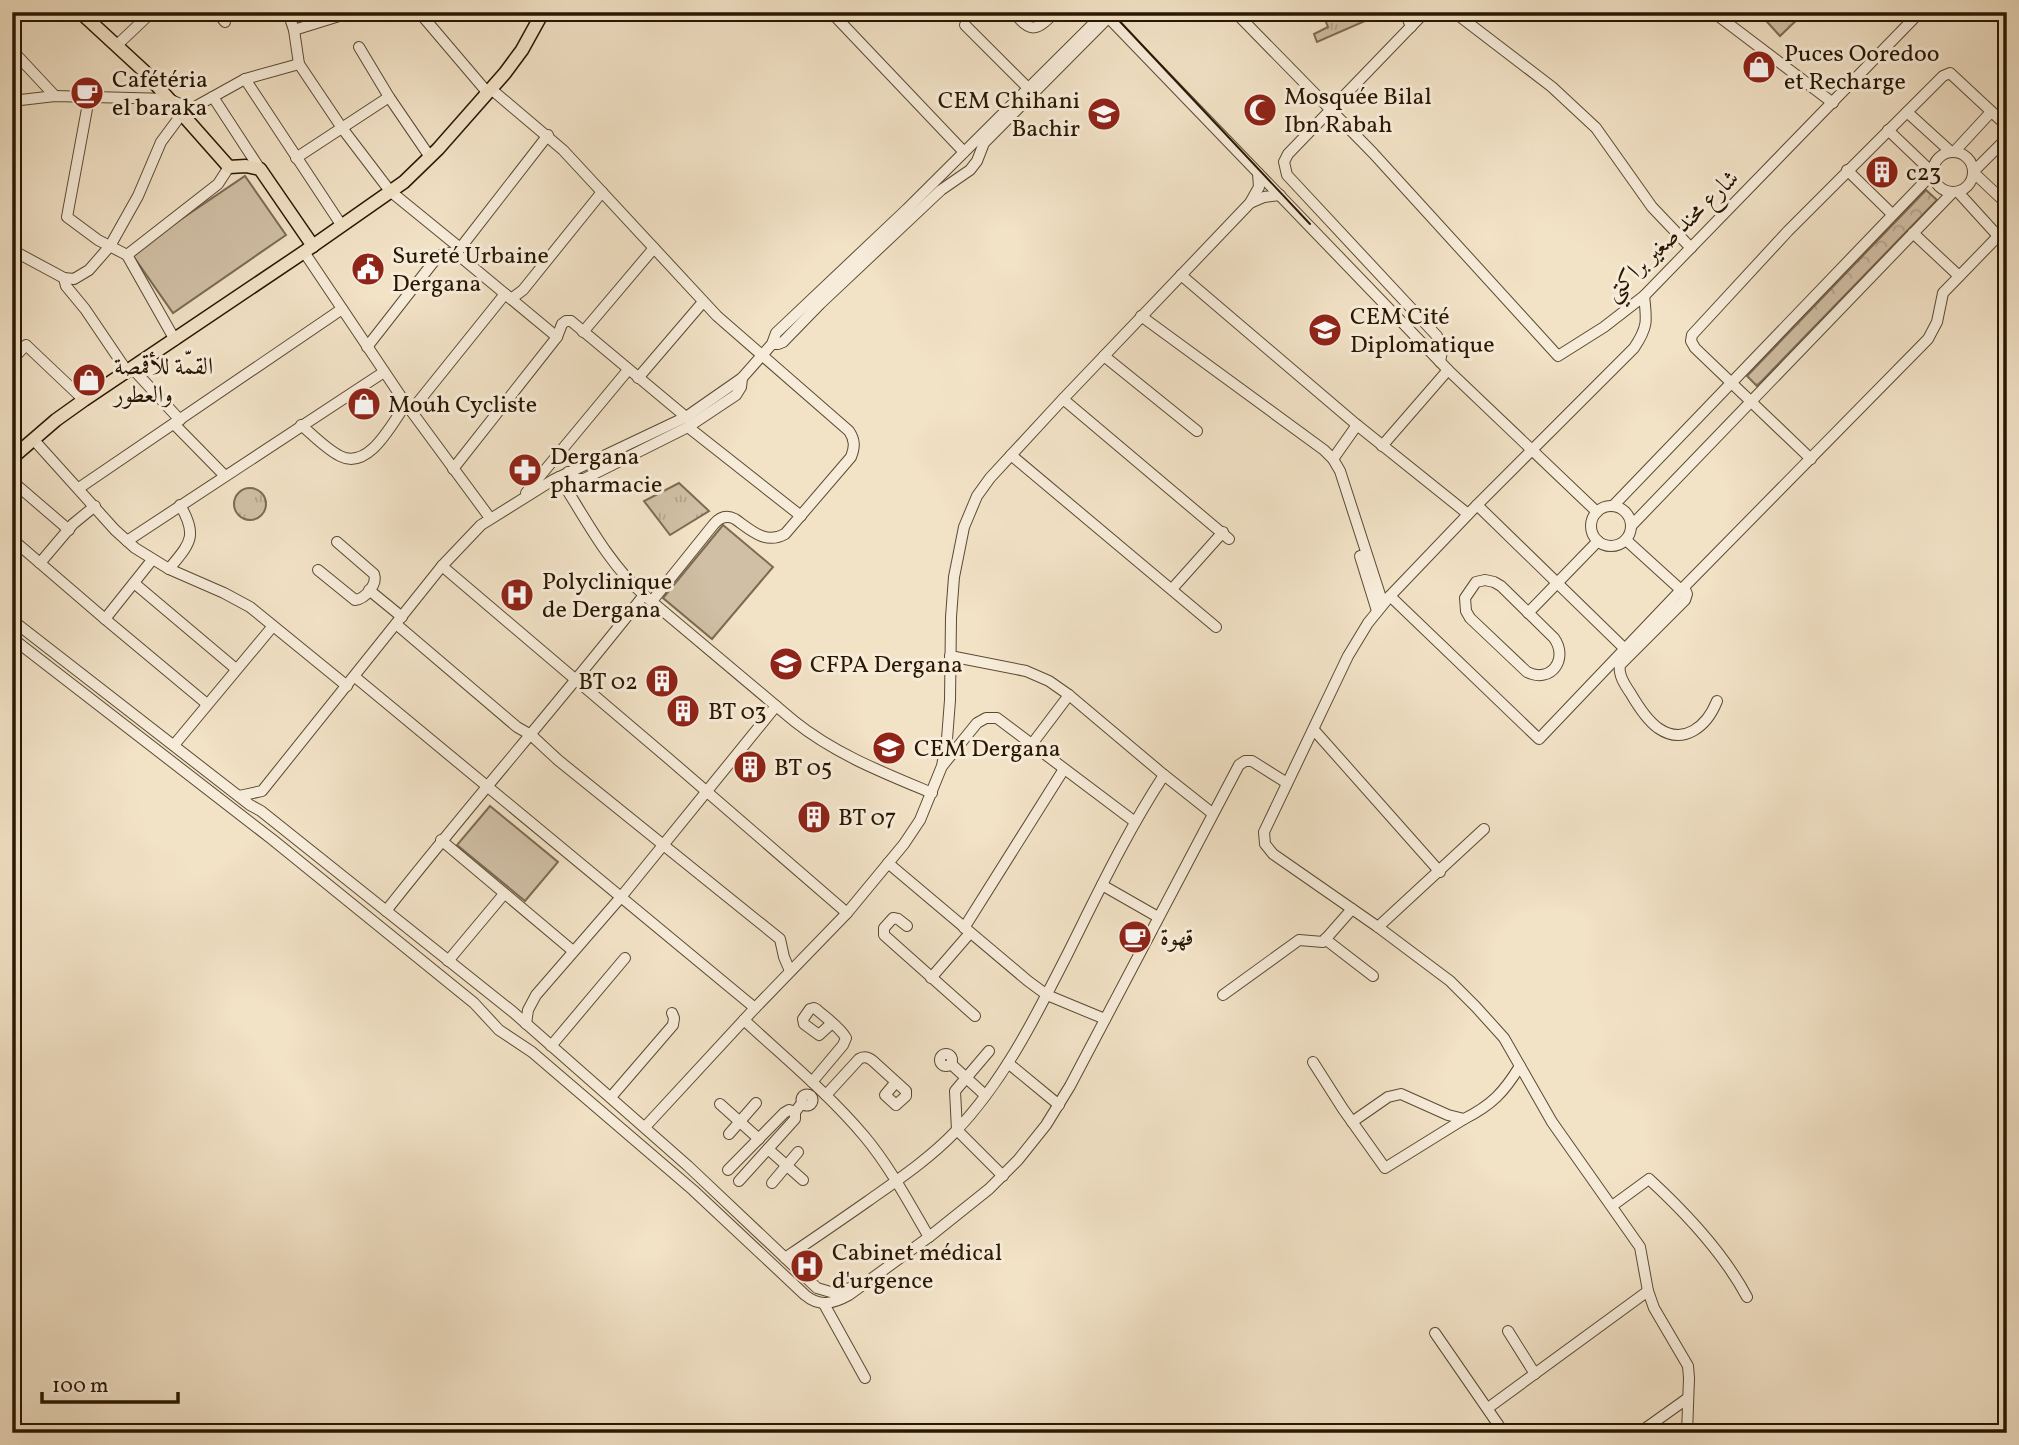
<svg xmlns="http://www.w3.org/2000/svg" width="2019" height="1445" viewBox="0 0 2019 1445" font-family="Vollkorn,Amiri,serif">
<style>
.grass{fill:url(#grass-tufts);stroke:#7c6b53;stroke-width:2}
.forest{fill:url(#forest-crowns);stroke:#7c6b53;stroke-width:2}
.pitch{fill:#d0bfa5;stroke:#7c6b53;stroke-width:2}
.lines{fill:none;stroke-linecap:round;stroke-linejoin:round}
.minor-casing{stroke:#5a4a32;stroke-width:12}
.major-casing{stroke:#281701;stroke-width:15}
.minor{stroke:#f7ecda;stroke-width:10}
.major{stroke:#f2e2c6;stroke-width:12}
.tram{stroke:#281701;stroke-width:2}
.labels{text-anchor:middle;stroke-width:6;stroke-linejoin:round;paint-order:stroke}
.poi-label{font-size:24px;fill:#281701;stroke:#f7ecda;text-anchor:start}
.street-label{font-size:24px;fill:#281701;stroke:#f7ecda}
</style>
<defs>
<pattern id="grass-tufts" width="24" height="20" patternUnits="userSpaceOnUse" patternTransform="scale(1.75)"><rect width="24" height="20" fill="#d0bfa5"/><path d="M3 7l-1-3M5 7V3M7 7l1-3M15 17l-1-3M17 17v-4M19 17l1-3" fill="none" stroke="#b3a38c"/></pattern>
<pattern id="forest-crowns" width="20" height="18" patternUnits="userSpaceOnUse" patternTransform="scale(1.75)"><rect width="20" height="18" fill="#d0bfa5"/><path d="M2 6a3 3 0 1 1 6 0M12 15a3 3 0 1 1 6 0" fill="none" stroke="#b3a38c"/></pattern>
</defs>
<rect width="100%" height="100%" fill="#f2e2c6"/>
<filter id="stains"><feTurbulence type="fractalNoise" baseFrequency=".00286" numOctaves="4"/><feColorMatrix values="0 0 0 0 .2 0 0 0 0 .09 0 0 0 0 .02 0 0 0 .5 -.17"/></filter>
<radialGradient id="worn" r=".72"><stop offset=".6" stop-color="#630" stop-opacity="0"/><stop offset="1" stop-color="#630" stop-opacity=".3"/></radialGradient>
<g class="grass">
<path d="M1322,12H1361L1365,21L1317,42L1314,34L1328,27Z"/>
<path d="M1758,12H1805L1780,36Z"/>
<path d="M679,483L709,511L670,535L644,501Z"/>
<circle cx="250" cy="504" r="16"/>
</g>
<path class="forest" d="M1926,190L1937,200L1757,386L1747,376Z"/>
<g class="pitch">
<path d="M245,176L286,235L173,313L131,253Z"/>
<path d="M723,525L773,567L712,639L663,598Z"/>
<path d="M490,806L558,862L525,901L457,845Z"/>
</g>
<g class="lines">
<defs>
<g id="minor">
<path d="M217,12L225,22"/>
<path d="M288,12L294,30L299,64"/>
<path d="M419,12L487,92"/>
<path d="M831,12L964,152"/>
<path d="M1014,12C1030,35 1038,30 1055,12"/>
<path d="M1103,12L1448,370L1597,512"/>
<path d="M1235,12L1373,153L1558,356L1604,327L1644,296L1920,12"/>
<path d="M1405,12L1411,27"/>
<path d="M1425,12L1288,154L1284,162L1287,175L1437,336L1442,351L1440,362"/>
<path d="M1454,12L1552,87L1596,128L1652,207L1691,248"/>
<path d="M1713,12L1833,103"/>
<path d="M965,25L1031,91"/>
<path d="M294,30L352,12"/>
<path d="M116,46L152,12"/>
<path d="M359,47L389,97L430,157"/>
<path d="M12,50L55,96"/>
<path d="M245,79L342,226"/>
<path d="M491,89L563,150L717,316L849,431C855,440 855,447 851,457L785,534C765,545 751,530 735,519C727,515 720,517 714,524L652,601"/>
<path d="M213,97L260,169"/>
<path d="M89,98L67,217L98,240L127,255L175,340"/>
<path d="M12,101L55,96L169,99L191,109L245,79L299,64L342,128L390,191L460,248"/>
<path d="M1907,112L1951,152"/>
<path d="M2007,138L1973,172L2007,204"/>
<circle cx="1953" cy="172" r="20"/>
<path d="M1954,152L1991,112"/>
<path d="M296,158L389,97"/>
<path d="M1847,170L1892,214"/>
<path d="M1958,192L1998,236"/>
<path d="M1250,203L1264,197L1280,195"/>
<path d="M12,223L15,209L16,100"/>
<path d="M1913,233L1959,276"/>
<path d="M12,250L64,278L74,279L89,270L110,246L138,196L161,142L181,115"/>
<path d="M458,251L548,135"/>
<path d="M304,252L406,404L490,518"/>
<path d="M127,255L218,184L229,167"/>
<path d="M1181,275L1357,425L1468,514"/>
<path d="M64,278L66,286L85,309L127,371"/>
<path d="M1644,296C1647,321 1648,327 1634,348L1477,505L1390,596L1368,623L1348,656L1264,832L1265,844L1273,854L1378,927L1450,981L1476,1007L1504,1038L1552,1122L1640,1247L1648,1291L1654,1308L1688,1366L1689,1378L1687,1433"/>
<path d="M511,299L523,290L602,192"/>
<path d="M1141,316L1324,450L1333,459L1340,471L1383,604"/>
<path d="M583,332L654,248"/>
<path d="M772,344H778L783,342L820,304L941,190L970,170L977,161L984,143L1105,21"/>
<path d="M367,347L435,260C441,253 448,251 457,254L557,337"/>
<path d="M1104,356L1197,431"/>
<path d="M12,360L26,345L84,400"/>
<path d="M132,368L180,420"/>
<path d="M638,378L703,302"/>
<path d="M1063,399L1229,539"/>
<path d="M411,411L505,294"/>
<path d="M174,424L225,476"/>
<path d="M301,425C313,435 326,449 340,456C369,471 392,423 406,404"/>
<path d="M688,427L801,516"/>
<path d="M33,439L115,530L135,548L169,569L224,593L250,607L347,686"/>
<path d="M1382,446L1448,370"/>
<path d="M1011,455L1216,627"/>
<path d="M1333,459L1357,425"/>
<path d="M1811,459L1695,348L1691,341L1692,335L1788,231L1943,76L1950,73L2007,126"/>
<path d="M453,469L557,337L562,324L566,321H571L686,417"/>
<path d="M568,472L577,479H584L688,427L736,395L741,387L742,378"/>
<path d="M559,477C585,518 608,563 644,595L794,721C835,754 884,773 932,793"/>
<path d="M12,481L69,530"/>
<path d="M79,488L342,309"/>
<path d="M526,493L628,370"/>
<path d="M1477,505L1625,649"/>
<circle cx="1611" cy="526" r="20"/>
<path d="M1613,506L1933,173L1888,130"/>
<path d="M1632,525L1952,193"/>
<path d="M12,539L105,619L207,704"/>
<path d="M1626,540L1681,590"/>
<path d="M127,541L384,372"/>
<path d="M1360,556L1377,611"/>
<path d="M40,563L73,524L95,506"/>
<path d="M442,566L669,759L847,913"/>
<path d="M169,569C189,544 199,537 180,505"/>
<path d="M318,570L355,600C365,599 378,584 374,574L337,542"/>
<path d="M1485,580L1494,582L1501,586L1554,638C1569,659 1551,684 1527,672L1470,618L1466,611L1465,598L1476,582Z"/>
<path d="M134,583L236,669"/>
<path d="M1684,587L1687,594L1685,600L1620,665C1618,675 1625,685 1631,694C1638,706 1647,720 1658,728C1684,746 1707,726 1717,701"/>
<path d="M1172,589L1223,532"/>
<path d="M369,590L402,617"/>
<path d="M1390,596L1539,739L1681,590L1928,339L1937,322L1943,293L2007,227"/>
<path d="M1528,613L1598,541"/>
<path d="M105,619L152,560"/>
<path d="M12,620L250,805L261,811L513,1012L688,1166L817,1288L834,1293L853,1287"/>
<path d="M396,624L517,727L531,735L558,760L780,939L784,957L790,971"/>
<path d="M12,638L273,840L474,1003L499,1030L532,1052L693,1190L805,1295C819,1307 833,1304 849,1295L929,1237L989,1189L1018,1160L1046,1125L1070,1086L1239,765L1245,761H1252L1287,783"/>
<path d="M950,656L1026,671L1049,681L1069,695L1164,775L1212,813"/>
<path d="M355,677L755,1008"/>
<path d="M1314,730L1440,872"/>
<path d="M1032,744L1069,695"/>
<path d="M174,745L273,626"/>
<path d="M943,765L977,723L986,718H997L1135,822"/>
<path d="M239,796L262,791L442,566L481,525L553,480L686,417L742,378L772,344L776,333L907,209L1104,13"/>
<path d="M441,840L573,951"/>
<path d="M888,863L1028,981L1047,995L1105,1019"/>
<path d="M1102,885L1158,917"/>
<path d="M386,911C470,804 560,702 644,595"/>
<path d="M907,926L898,919L893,918L884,928V935L975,1016"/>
<path d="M1378,927L1484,829"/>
<path d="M964,928L1064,769"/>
<path d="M1325,939L1373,976"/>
<path d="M448,961L504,894"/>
<path d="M931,978L970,933"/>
<path d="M1223,995L1299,940L1323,942L1352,909"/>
<path d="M744,1020C785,1058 829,1094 865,1137C890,1167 909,1203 929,1237"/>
<path d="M526,1024L528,1010L536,995L621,897L776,706"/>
<path d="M551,1046L625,958"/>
<path d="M989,1051L955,1091L957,1130L1003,1176"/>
<circle cx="946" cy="1060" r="6"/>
<path d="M1313,1062L1343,1109L1385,1168L1464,1119"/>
<path d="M1008,1063L1059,1105"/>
<path d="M951,1064L985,1095"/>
<path d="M812,1082L843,1045L846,1038C840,1027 826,1018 816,1009L814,1008L810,1009L803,1019L804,1024L819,1035L832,1023"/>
<circle cx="807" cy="1100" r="5.5"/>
<path d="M826,1095L859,1059C864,1056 868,1057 873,1061L906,1091V1096L896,1105L885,1095L896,1082"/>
<path d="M611,1097L673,1025L674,1018L672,1013"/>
<path d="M720,1104L759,1139"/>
<path d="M1352,1122L1388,1097L1401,1094L1448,1115L1464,1119C1492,1105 1504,1092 1520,1066"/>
<path d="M645,1127L755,1008L847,913L904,844L920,820L942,766L947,739L950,700L951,617L954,577L964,527L977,496L990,478L1063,399L1250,203L1259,187L1258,173"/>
<path d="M729,1134L756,1103"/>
<path d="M768,1149L803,1180"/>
<path d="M728,1170L784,1113L789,1110L795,1112"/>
<path d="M739,1181L795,1119V1112L802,1103"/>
<path d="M772,1183L798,1152"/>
<path d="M1612,1206L1649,1179C1686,1213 1723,1252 1747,1297"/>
<path d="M785,1258C813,1239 841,1220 868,1201C899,1179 929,1159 955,1132C1003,1082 1035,1018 1066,957C1097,895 1126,833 1164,775"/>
<path d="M824,1304L865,1378"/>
<path d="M1508,1331L1535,1374"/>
<path d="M1435,1333L1504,1433"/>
<path d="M1488,1408L1648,1291"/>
<path d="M1639,1433L1688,1398"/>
</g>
<g id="major">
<path d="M80,12L144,71L229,167L246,166L260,169L313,246"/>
<path d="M12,458L56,420L84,400L304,252L404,182L438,149L505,73L522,50L543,12"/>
</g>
</defs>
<use href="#minor" class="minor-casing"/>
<use href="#major" class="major-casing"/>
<use href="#minor" class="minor"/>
<use href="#major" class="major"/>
<path class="tram" d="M1111,12L1310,224"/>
</g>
<defs>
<symbol id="shop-disc" viewBox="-11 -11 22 22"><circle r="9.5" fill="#8f2418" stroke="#f7ecda"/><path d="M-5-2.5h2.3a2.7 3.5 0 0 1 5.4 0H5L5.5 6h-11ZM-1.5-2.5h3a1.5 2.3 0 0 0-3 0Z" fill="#fff"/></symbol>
<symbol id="cafe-disc" viewBox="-11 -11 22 22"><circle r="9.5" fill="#8f2418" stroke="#f7ecda"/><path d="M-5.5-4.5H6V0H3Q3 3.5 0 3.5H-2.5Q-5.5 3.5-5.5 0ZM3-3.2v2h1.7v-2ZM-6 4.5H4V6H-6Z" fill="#fff"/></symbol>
<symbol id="mosque-disc" viewBox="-11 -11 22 22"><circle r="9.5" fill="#8f2418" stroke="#f7ecda"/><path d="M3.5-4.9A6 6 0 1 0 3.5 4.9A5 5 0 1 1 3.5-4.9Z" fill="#fff"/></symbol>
<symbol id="school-disc" viewBox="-11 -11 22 22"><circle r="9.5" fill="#8f2418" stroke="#f7ecda"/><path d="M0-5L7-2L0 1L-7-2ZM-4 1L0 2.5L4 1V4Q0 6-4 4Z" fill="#fff"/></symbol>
<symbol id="building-disc" viewBox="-11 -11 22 22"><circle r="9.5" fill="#8f2418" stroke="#f7ecda"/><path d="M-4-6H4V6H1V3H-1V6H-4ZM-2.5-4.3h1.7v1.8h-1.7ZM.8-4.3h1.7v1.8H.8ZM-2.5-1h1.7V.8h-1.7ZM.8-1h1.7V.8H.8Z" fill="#fff"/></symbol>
<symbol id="civic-disc" viewBox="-11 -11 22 22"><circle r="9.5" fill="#8f2418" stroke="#f7ecda"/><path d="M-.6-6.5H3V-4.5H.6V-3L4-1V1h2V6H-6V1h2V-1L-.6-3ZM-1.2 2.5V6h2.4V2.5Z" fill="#fff"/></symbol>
<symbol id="pharmacy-disc" viewBox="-11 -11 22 22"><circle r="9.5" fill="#8f2418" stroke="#f7ecda"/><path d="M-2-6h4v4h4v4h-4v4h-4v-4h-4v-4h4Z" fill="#fff"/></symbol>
<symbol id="hospital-disc" viewBox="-11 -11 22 22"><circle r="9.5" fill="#8f2418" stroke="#f7ecda"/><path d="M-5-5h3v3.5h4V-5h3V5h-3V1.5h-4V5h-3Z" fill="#fff"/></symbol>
<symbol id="university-disc" viewBox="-11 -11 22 22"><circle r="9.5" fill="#8f2418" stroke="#f7ecda"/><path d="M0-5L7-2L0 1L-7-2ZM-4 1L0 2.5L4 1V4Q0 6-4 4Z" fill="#fff"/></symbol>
</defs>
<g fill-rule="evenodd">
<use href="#shop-disc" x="1740" y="48" width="38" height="38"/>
<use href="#cafe-disc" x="68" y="74" width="38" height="38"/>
<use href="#mosque-disc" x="1241" y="91" width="38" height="38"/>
<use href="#school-disc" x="1085" y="95" width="38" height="38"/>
<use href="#building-disc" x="1863" y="153" width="38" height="38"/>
<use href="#civic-disc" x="349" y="250" width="38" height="38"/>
<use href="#school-disc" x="1306" y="311" width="38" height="38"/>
<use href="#shop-disc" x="70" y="361" width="38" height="38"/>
<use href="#shop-disc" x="345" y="385" width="38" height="38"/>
<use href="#pharmacy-disc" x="506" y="451" width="38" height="38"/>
<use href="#hospital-disc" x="498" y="576" width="38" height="38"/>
<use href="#university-disc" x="767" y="645" width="38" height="38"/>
<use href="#building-disc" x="643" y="662" width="38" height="38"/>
<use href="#building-disc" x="664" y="692" width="38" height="38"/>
<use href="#school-disc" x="870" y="729" width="38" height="38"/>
<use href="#building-disc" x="731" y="748" width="38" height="38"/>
<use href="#building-disc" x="795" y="798" width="38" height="38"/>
<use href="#cafe-disc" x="1116" y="918" width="38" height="38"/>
<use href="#hospital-disc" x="788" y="1247" width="38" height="38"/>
</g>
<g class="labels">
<g class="poi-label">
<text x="1784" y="61">Puces Ooredoo<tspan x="1784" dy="28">et Recharge</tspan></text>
<text x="112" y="87">Cafétéria<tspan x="112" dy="28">el baraka</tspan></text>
<text x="1284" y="104">Mosquée Bilal<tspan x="1284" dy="28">Ibn Rabah</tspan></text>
<text x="1080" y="108" text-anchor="end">CEM Chihani<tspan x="1080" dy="28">Bachir</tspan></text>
<text x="1906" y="180">c23</text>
<text x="392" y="263">Sureté Urbaine<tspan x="392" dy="28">Dergana</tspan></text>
<text x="1350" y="324">CEM Cité<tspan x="1350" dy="28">Diplomatique</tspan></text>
<text x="114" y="374">القمّة للأقمصة<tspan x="114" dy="28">والعطور</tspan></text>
<text x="388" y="412">Mouh Cycliste</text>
<text x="550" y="464">Dergana<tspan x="550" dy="28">pharmacie</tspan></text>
<text x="542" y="589">Polyclinique<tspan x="542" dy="28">de Dergana</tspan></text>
<text x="810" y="672">CFPA Dergana</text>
<text x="638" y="689" text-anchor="end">BT 02</text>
<text x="708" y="719">BT 03</text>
<text x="914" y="756">CEM Dergana</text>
<text x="774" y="775">BT 05</text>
<text x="838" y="825">BT 07</text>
<text x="1160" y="945">قهوة</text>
<text x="832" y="1260">Cabinet médical<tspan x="832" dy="28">d'urgence</tspan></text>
</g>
<g class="street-label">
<text transform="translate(1671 235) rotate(-44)" y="8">شارع محند صغير براكتي</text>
</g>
</g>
<rect width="2019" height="1445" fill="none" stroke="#f2e2c6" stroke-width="42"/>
<rect x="14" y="14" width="1991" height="1417" fill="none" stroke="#281701" stroke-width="3.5"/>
<rect x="21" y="21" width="1977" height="1403" fill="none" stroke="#281701" stroke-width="2"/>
<path d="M42 1392v10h136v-10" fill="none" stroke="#281701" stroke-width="3.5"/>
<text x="52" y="1392" font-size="21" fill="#281701" stroke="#f7ecda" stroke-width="5" paint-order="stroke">100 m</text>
<rect width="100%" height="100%" filter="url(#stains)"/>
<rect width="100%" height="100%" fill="url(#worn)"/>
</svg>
